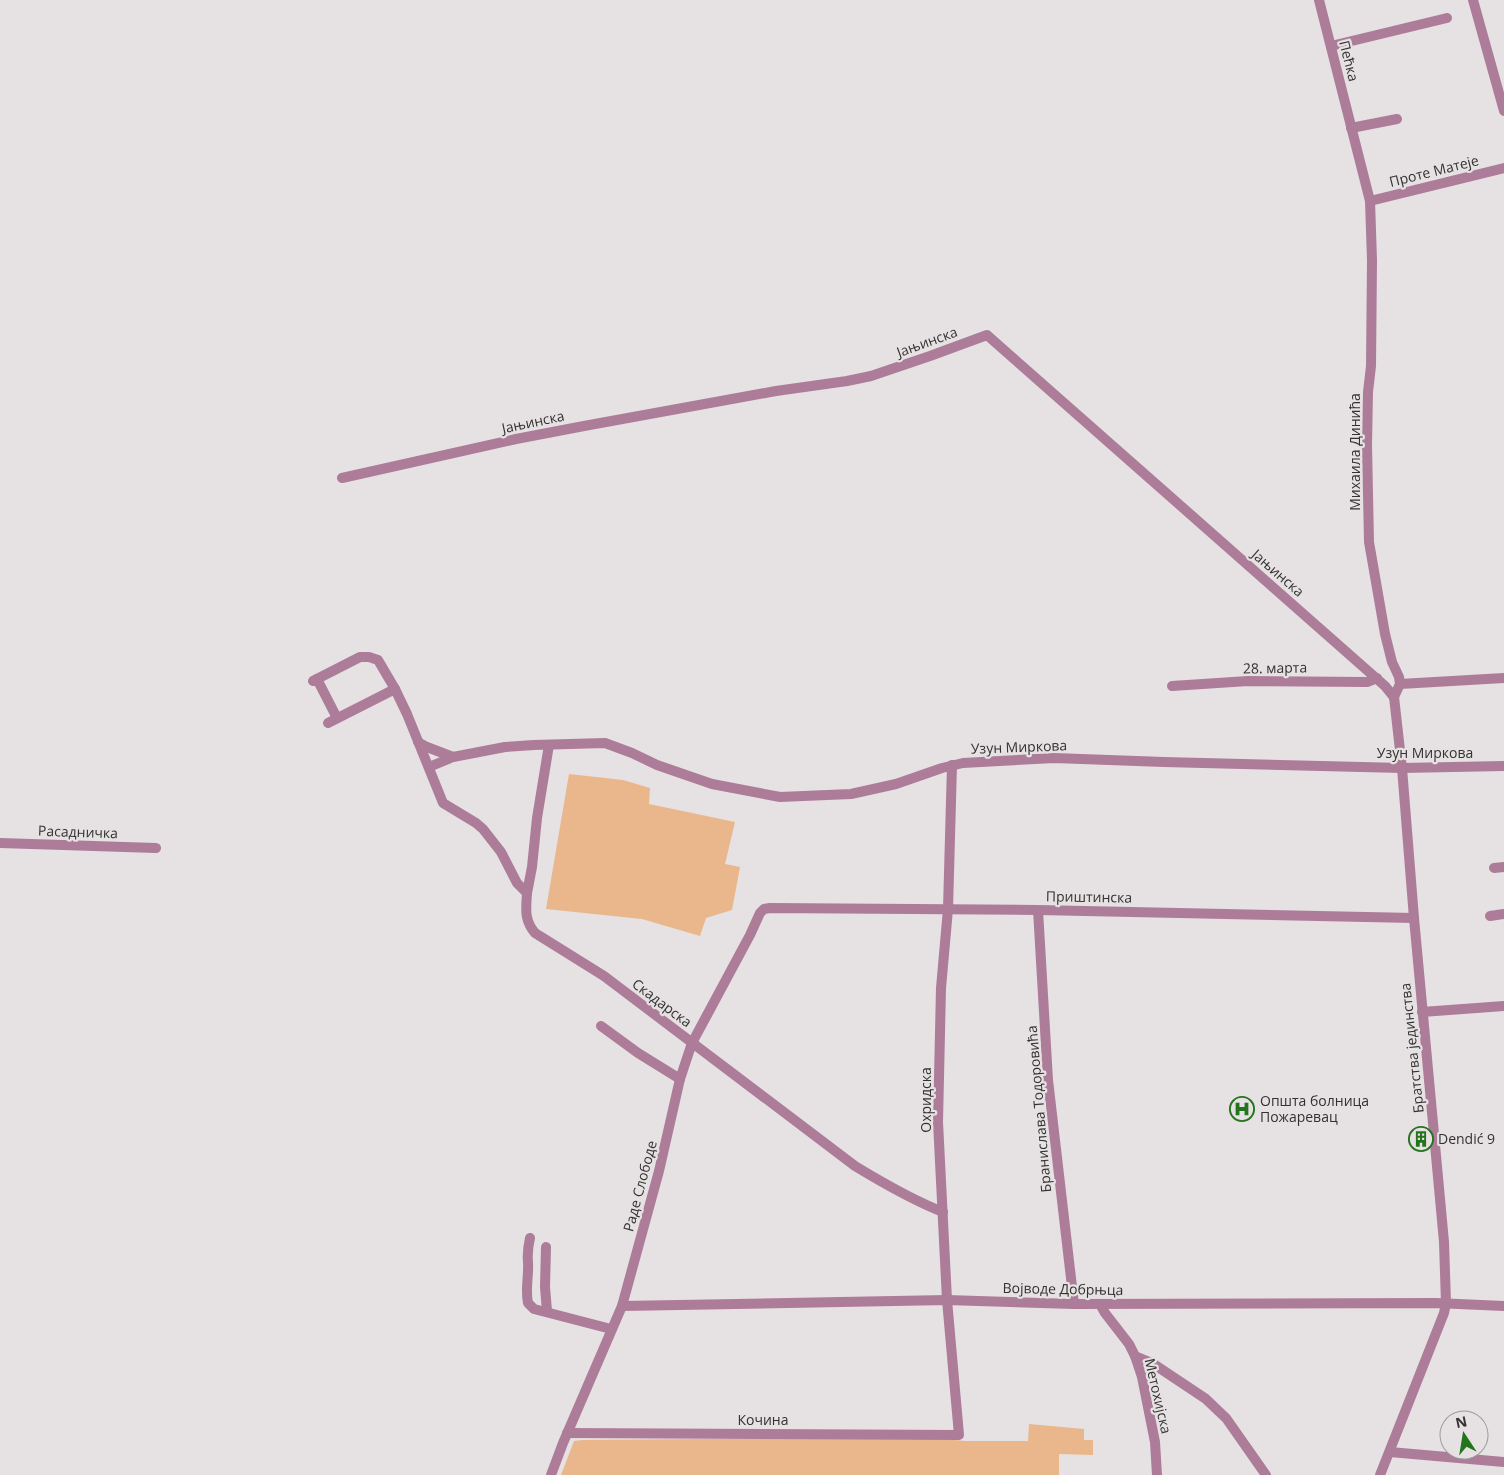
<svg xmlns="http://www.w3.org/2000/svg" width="1504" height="1475" viewBox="0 0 1504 1475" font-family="'Open Sans',sans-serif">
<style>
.green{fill:#e9b78b}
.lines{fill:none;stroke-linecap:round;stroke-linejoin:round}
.minor{stroke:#ad7c99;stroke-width:10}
.labels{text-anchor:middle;stroke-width:4.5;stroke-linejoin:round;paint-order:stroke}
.street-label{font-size:14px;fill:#333131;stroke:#e6e1e2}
.poi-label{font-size:14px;fill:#333131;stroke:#e6e1e2;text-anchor:start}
</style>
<rect width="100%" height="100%" fill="#e6e1e2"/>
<g class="green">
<path d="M569,774L623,780L650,788L649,804L735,822L725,864L740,867L732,910L706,918L700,936L642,919L546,909Z"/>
<path d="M1029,1424L1084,1429V1440H1093V1455L1059,1454V1475H561L574,1441L582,1440L924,1437L965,1441H1028Z"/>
</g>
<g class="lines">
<g class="minor">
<path d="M1319,0L1370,201L1372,260L1371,366L1368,392L1367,445L1369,542L1385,634L1392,662L1399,677L1400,684L1394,697"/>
<path d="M1473,0L1504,111"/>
<path d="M1331,46L1447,18"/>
<path d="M1351,128L1397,119"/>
<path d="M1370,201L1504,168"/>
<path d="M342,478L516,439L584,426L776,391L847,381L871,376L930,356L987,335L1385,686L1394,697"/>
<path d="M317,679L337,718"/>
<path d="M313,681L360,657H369L378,660L395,689L407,714L443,803L476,823L483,829L501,852L517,883L527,893C526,909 524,920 535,933L604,976L855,1166C883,1183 912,1200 943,1212"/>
<path d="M1400,684L1504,678"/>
<path d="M1172,686L1248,681L1367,682L1377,678"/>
<path d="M328,723L395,689"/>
<path d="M418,742L427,747L453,757"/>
<path d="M429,767L453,757L505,747L534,745L605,743L632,753L657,765L712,784L780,797L851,794L896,784L942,768L963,763L1054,758L1164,762L1402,768L1504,766"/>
<path d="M0,843L156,848"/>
<path d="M1494,868L1504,867"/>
<path d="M527,893L532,867L537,818L549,745"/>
<path d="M1038,910L1048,1080L1074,1304"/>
<path d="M1490,916L1504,914"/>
<path d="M1422,1012L1504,1006"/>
<path d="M601,1026L638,1053L680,1079"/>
<path d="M530,1238C528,1247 527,1253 528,1262C529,1276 525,1289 528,1303L534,1309L611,1329"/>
<path d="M546,1247L545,1287L547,1311"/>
<path d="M1100,1304L1105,1313L1129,1344L1135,1356L1142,1377L1155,1442L1157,1475"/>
<path d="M622,1306L947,1300L1074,1304L1436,1303L1504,1306"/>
<path d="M1135,1356L1152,1363L1206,1399L1226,1418L1266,1475"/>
<path d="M567,1433L959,1435L947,1300L938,1122L941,988L948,909L952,765"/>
<path d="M1390,1452L1504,1462"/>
<path d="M551,1475L563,1443L622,1306L659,1171L680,1079L692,1043L750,935L760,913L764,909L770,908L1038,910L1414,918"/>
<path d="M1380,1475L1444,1313L1446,1303L1444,1242L1414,918L1402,768L1394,697"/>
</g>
</g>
<defs>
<symbol id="hospital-ring" viewBox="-11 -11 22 22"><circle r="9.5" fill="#e6e1e2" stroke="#22741d" stroke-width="1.5"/><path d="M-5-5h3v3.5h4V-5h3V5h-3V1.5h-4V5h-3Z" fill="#22741d"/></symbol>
<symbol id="building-ring" viewBox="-11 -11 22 22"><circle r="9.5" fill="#e6e1e2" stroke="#22741d" stroke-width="1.5"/><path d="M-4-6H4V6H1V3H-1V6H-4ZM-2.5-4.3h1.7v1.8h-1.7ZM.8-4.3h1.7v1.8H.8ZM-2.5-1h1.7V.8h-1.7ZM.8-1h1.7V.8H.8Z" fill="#22741d"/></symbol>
</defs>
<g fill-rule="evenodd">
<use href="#hospital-ring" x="1228" y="1095" width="28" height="28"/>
<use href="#building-ring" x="1407" y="1125" width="28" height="28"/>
</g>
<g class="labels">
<g class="street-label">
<text transform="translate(1349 61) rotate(76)" y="5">Пећка</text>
<text transform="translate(1434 171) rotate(-14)" y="5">Проте Матеје</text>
<text transform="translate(927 342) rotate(-20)" y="5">Јањинска</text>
<text transform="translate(533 422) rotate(-12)" y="5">Јањинска</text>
<text transform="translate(1355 452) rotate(-90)" y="5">Михаила Динића</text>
<text transform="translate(1278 573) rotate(41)" y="5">Јањинска</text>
<text transform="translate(1275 668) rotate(-1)" y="5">28. марта</text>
<text transform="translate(1019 747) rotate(-2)" y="5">Узун Миркова</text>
<text x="1425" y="758">Узун Миркова</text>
<text transform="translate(78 832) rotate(2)" y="5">Расадничка</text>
<text transform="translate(1089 897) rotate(1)" y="5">Приштинска</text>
<text transform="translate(662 1003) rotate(37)" y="5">Скадарска</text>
<text transform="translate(1412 1048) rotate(-96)" y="5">Братства јединства</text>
<text transform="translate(926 1100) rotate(-90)" y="5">Охридска</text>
<text transform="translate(1039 1109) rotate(-95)" y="5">Бранислава Тодоровића</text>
<text transform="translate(640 1186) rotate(-75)" y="5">Раде Слободе</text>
<text transform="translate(1063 1289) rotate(1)" y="5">Војводе Добрњца</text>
<text transform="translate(1158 1396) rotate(77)" y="5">Метохијска</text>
<text x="763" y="1425">Кочина</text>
</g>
<g class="poi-label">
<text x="1260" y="1106">Општа болница<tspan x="1260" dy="16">Пожаревац</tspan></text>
<text x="1438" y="1144">Dendić 9</text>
</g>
</g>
<g transform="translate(1464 1435) rotate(348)"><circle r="24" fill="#e6e1e2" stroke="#9e9b9b"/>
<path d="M0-4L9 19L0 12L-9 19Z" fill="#22741d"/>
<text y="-8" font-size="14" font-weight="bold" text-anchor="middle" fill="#333131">N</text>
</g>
</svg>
